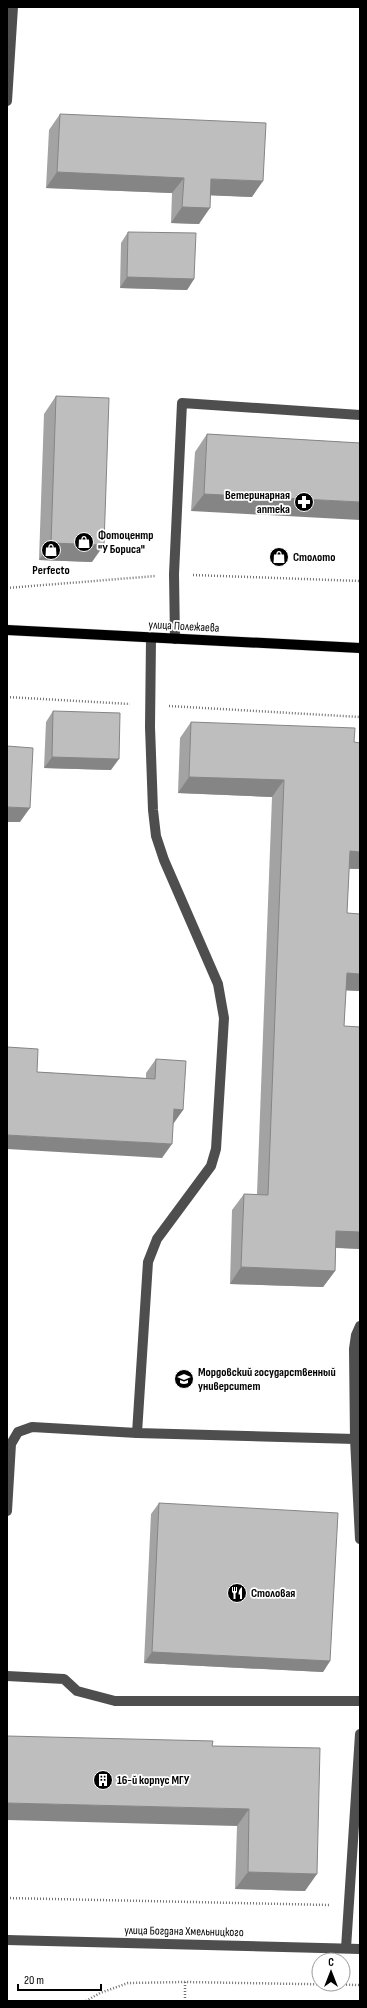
<svg xmlns="http://www.w3.org/2000/svg" width="367" height="2008" viewBox="0 0 367 2008" font-family="'Sofia Sans Condensed',sans-serif">
<style>
.lines{fill:none;stroke-linecap:round;stroke-linejoin:round}
.major-casing{stroke:#dbdbdb;stroke-width:11}
.path{stroke:#707070;stroke-width:2.5;stroke-dasharray:1 2;stroke-linecap:butt}
.minor{stroke:#4e4e4e;stroke-width:10}
.major{stroke:#000;stroke-width:10}
.wall{fill:#a3a3a3}
.shaded-wall{fill:#858585}
.building{fill:#bebebe;stroke:#858585}
.labels{text-anchor:middle;stroke-width:3.5;stroke-linejoin:round;paint-order:stroke}
.poi-label{font-size:12px;font-weight:bold;fill:#000;stroke:#fff;text-anchor:start}
.street-label{font-size:12px;fill:#000;stroke:#fff}
</style>
<rect width="100%" height="100%" fill="#fff"/>
<g class="lines">
<defs>
<path id="major" d="M7,630L360,648"/>
</defs>
<use href="#major" class="major-casing"/>
<g class="path">
<path d="M193,575L360,581"/>
<path d="M7,588L156,576"/>
<path d="M7,697L130,704"/>
<path d="M169,706L360,717"/>
<path d="M7,1898L330,1905"/>
<path d="M86,2001L100,1993L128,1983L185,1982L360,1985"/>
<path d="M185,2001V1982"/>
</g>
<g class="minor">
<path d="M7,101L13,7"/>
<path d="M175,639L174,574L182,403L360,415"/>
<path d="M137,1433L148,1262L157,1239L211,1166L216,1149L224,1018L218,984L164,860L156,836L153,810L150,727L151,638"/>
<path d="M355,1439L360,1539"/>
<path d="M7,1511L11,1444L18,1432L32,1427L137,1433L355,1439L354,1349L356,1335L360,1326"/>
<path d="M7,1676L64,1679L77,1691L115,1701H360"/>
<path d="M7,1940L360,1949"/>
<path d="M346,1948L360,1734"/>
</g>
<use href="#major" class="major"/>
</g>
<g class="wall">
<path d="M60,114L252,197L211,195L199,224L171,223L172,193L46,188L49,130Z"/>
<path d="M128,232L194,279L187,290L120,288L121,243Z"/>
<path d="M56,396L92,562L39,560L44,414Z"/>
<path d="M207,434L360,443L191,511L195,452Z"/>
<path d="M53,711L111,770L44,768L46,722Z"/>
<path d="M191,722L360,743V869H349L347,913L360,991L346,990L344,1026L360,1027V1249L336,1248L335,1271L323,1287L230,1284L232,1210L244,1194H257L272,797L178,793L180,738Z"/>
<path d="M156,1059L183,1110L173,1124L162,1158L37,1072L146,1078V1073Z"/>
<path d="M159,1503L330,1661L323,1672L144,1663L151,1514Z"/>
<path d="M212,1746L305,1891L235,1889L237,1826Z"/>
</g>
<g class="shaded-wall">
<path d="M57,172L184,178L172,193L46,188Z"/>
<path d="M211,179L263,181L252,197L200,195Z"/>
<path d="M182,207L210,208L199,224L171,223Z"/>
<path d="M127,277L194,279L187,290L120,288Z"/>
<path d="M204,494L360,502V520L191,511Z"/>
<path d="M51,543L104,545L92,562L39,560Z"/>
<path d="M52,757L119,759L111,770L44,768Z"/>
<path d="M189,777L284,780L272,797L178,793Z"/>
<path d="M7,807L30,808L20,822H7Z"/>
<path d="M350,851L360,852V869L338,868Z"/>
<path d="M347,973L360,974V991L335,990Z"/>
<path d="M174,1109L183,1110L173,1124Z"/>
<path d="M7,1135L172,1144L162,1158L7,1149Z"/>
<path d="M336,1231L360,1232V1249L325,1247Z"/>
<path d="M241,1267L335,1271L323,1287L230,1284Z"/>
<path d="M152,1652L330,1661L323,1672L144,1663Z"/>
<path d="M7,1803L249,1809L237,1826L7,1820Z"/>
<path d="M248,1872L317,1874L305,1891L235,1889Z"/>
</g>
<g class="building">
<path d="M60,114L266,123L263,181L211,179L210,208L182,207L184,178L57,172Z"/>
<path d="M128,232L196,233L194,279L127,277Z"/>
<path d="M56,396L109,398L104,545L51,543Z"/>
<path d="M207,434L360,443V502L204,494Z"/>
<path d="M53,711L120,713L119,759L52,757Z"/>
<path d="M191,722L355,728L354,742L360,743V852L350,851L347,913L360,914V974L347,973L344,1026L360,1027V1232L336,1231L335,1271L241,1267L244,1194L268,1195L284,780L189,777Z"/>
<path d="M7,746L33,748L30,808L7,807Z"/>
<path d="M7,1047L38,1049L37,1072L155,1079L156,1059L186,1061L183,1110L174,1109L172,1144L7,1135Z"/>
<path d="M159,1503L338,1513L330,1661L152,1652Z"/>
<path d="M7,1736L213,1741L212,1746L320,1748L317,1874L248,1872L249,1809L7,1803Z"/>
</g>
<defs>
<symbol id="pharmacy-disc" viewBox="-11 -11 22 22"><circle r="9.5" fill="#000" stroke="#fff"/><path d="M-2-6h4v4h4v4h-4v4h-4v-4h-4v-4h4Z" fill="#fff"/></symbol>
<symbol id="shop-disc" viewBox="-11 -11 22 22"><circle r="9.5" fill="#000" stroke="#fff"/><path d="M-5-2.5h2.3a2.7 3.5 0 0 1 5.4 0H5L5.5 6h-11ZM-1.5-2.5h3a1.5 2.3 0 0 0-3 0Z" fill="#fff"/></symbol>
<symbol id="university-disc" viewBox="-11 -11 22 22"><circle r="9.5" fill="#000" stroke="#fff"/><path d="M0-5L7-2L0 1L-7-2ZM-4 1L0 2.5L4 1V4Q0 6-4 4Z" fill="#fff"/></symbol>
<symbol id="restaurant-disc" viewBox="-11 -11 22 22"><circle r="9.5" fill="#000" stroke="#fff"/><path d="M-5-6h1v4h1v-4h1v4h1v-4h1v5L-1.5 .5V6h-2V.5L-5-1ZM5-6V6H3V1.5H1.5Q1.5-4 5-6Z" fill="#fff"/></symbol>
<symbol id="building-disc" viewBox="-11 -11 22 22"><circle r="9.5" fill="#000" stroke="#fff"/><path d="M-4-6H4V6H1V3H-1V6H-4ZM-2.5-4.3h1.7v1.8h-1.7ZM.8-4.3h1.7v1.8H.8ZM-2.5-1h1.7V.8h-1.7ZM.8-1h1.7V.8H.8Z" fill="#fff"/></symbol>
</defs>
<g fill-rule="evenodd">
<use href="#pharmacy-disc" x="293" y="491" width="22" height="22"/>
<use href="#shop-disc" x="73" y="531" width="22" height="22"/>
<use href="#shop-disc" x="40" y="539" width="22" height="22"/>
<use href="#shop-disc" x="268" y="546" width="22" height="22"/>
<use href="#university-disc" x="173" y="1368" width="22" height="22"/>
<use href="#restaurant-disc" x="226" y="1582" width="22" height="22"/>
<use href="#building-disc" x="92" y="1769" width="22" height="22"/>
</g>
<g class="labels">
<g class="poi-label">
<text x="290" y="499" text-anchor="end">Ветеринарная<tspan x="290" dy="14">аптека</tspan></text>
<text x="98" y="539">Фотоцентр<tspan x="98" dy="14">"У Бориса"</tspan></text>
<text x="293" y="561">Столото</text>
<text x="51" y="574" text-anchor="middle">Perfecto</text>
<text x="198" y="1376">Мордовский государственный<tspan x="198" dy="14">университет</tspan></text>
<text x="251" y="1597">Столовая</text>
<text x="117" y="1784">16-й корпус МГУ</text>
</g>
<g class="street-label">
<text transform="translate(184 626) rotate(3)" y="4">улица Полежаева</text>
<text transform="translate(184 1931) rotate(1)" y="4">улица Богдана Хмельницкого</text>
</g>
</g>
<rect width="367" height="2008" fill="none" stroke="#000000" stroke-width="16"/>
<g transform="translate(331 1972)"><circle r="19" fill="#ffffff" stroke="#999999"/>
<path d="M0-3L7 15L0 10L-7 15Z" fill="#000000"/>
<text y="-6" font-size="11" font-weight="bold" text-anchor="middle" fill="#000000">С</text>
</g>
<path d="M18 1984v6h83v-6" fill="none" stroke="#000000" stroke-width="2"/>
<text x="24" y="1984" font-size="12" fill="#000000" stroke="#ffffff" stroke-width="3" paint-order="stroke">20 m</text>
</svg>
